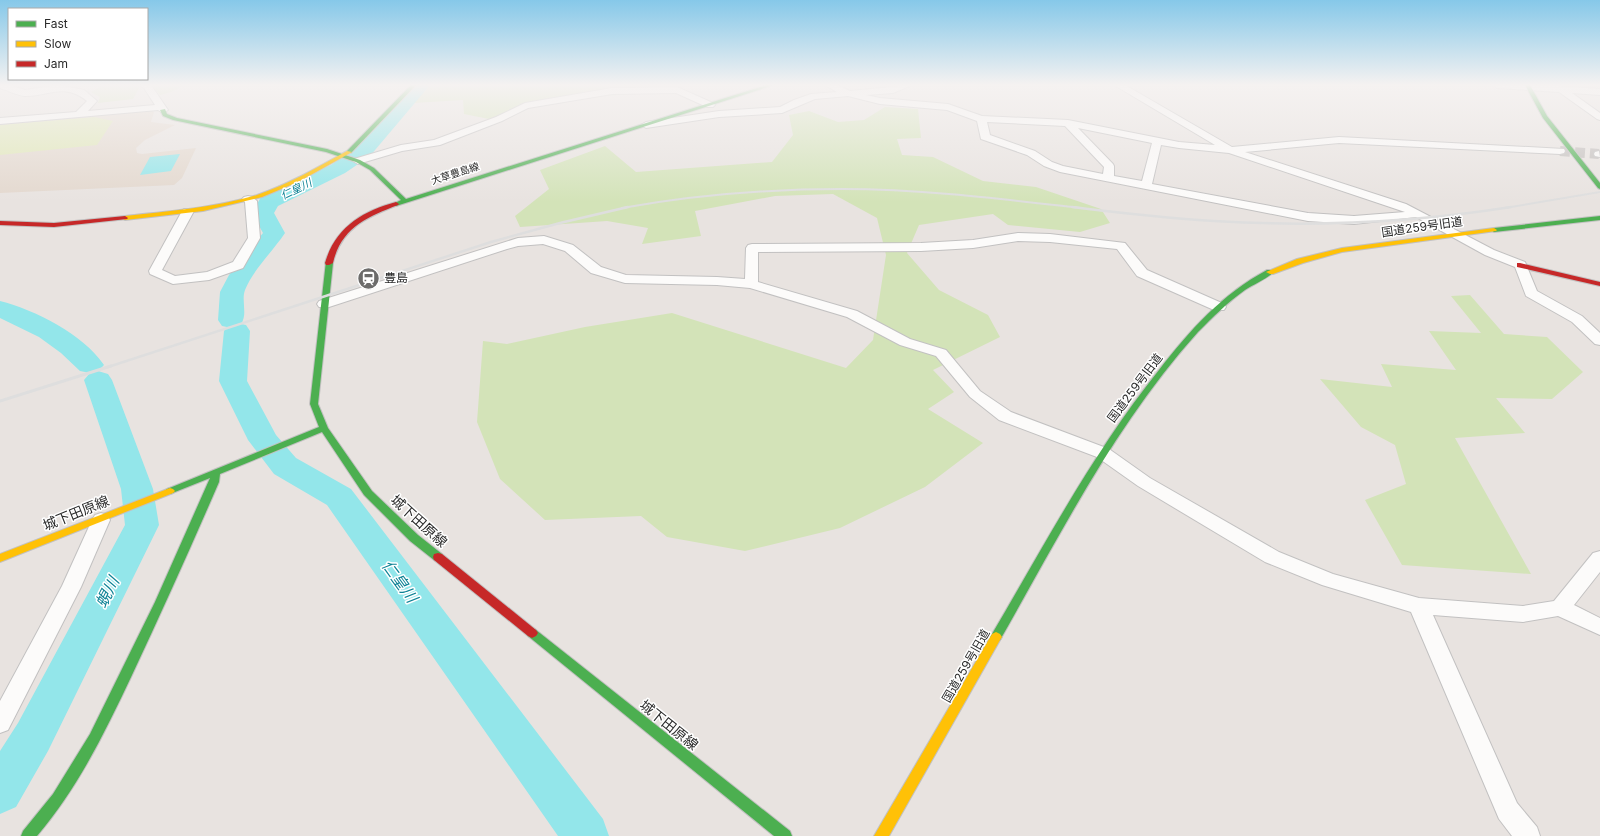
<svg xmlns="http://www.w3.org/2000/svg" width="1600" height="836" viewBox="0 0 1600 836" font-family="Inter,'Noto Sans JP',sans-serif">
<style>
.education{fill:#e3d8ce}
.green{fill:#d3e3b8}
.pitch{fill:#dfe7b6}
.water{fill:#93e6ea}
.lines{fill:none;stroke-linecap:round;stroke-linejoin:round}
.river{fill:#93e6ea;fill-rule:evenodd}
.street-tunnel{stroke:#c2bebc;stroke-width:10;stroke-dasharray:10 5;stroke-linecap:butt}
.street-casing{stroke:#c2c1c1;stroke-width:2}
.fast-casing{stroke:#c2c1c1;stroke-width:2}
.slow-casing{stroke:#c2c1c1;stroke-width:2}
.jam-casing{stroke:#c2c1c1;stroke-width:2}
.street{fill:#fcfbfa;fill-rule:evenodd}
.fast{fill:#4caf50;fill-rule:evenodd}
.slow{fill:#ffc107;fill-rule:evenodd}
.jam{fill:#c62828;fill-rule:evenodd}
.rail-far2{stroke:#dedede;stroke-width:2}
.rail-far1{stroke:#dedede;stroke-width:2.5}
.rail{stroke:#dedede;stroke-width:3}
.labels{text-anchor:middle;stroke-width:3;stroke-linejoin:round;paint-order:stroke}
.far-street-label{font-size:10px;fill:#2a2a2a;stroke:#fff}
.far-water-label{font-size:11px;font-style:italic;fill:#0d8295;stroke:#fff}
.street-label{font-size:12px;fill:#2a2a2a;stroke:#fff}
.poi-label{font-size:12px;fill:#2a2a2a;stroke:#fff;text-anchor:start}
.near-street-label{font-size:14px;fill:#2a2a2a;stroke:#fff}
.near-water-label{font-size:16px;font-style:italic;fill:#0d8295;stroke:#fff}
</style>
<rect width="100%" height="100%" fill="#e8e3e0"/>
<path class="education" d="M152,111L154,112L151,122L175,125L145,140L136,148L137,153L142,154L196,148L182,178L174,185L0,193V124Z"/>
<g class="green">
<path d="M103,85H147L139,88L133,99L98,103L100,97L91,92Z"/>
<path d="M152,85H185L171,92L160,95Z"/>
<path d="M431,85H656L657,87L638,94L560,98L521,104L506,113L489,119L464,114L463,100L413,103Z"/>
<path d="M885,107L918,109L921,138L897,139L902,155L933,157L983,181L1036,187L1101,209L1110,223L1080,232L1008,225L993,214L919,225L907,253L939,290L988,315L1000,337L933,370L954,392L928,409L983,443L925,487L840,528L745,551L667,537L641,516L545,520L500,479L477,422L483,341L507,344L585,327L672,313L846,368L873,340L886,255L877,218L833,194L775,196L695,211L701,236L642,244L648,228L607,221L520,227L515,216L549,189L540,170L605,146L636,172L772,162L793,135L789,115L809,111L838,122L864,120Z"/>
<path d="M1470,295L1504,334L1547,337L1583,372L1552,399L1496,398L1525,433L1455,438L1531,574L1402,565L1365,500L1406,484L1395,445L1361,427L1320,379L1392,387L1381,364L1456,370L1429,331L1481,333L1451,296Z"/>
</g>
<path class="pitch" d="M94,117L113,121L97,145L0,155V125Z"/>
<path class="water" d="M180,154L171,171L140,175L150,157Z"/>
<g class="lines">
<g class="river">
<path d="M413,85H430L370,156L345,173L278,206L274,213L285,233C273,251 253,270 245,290C241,301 248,314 241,324L246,325L250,331L247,381L276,435L296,458L351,489L603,819L609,836H558L327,505L274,474L248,440L219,381L224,331L227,327L222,326L218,320L220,292L229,275L263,233L252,213L261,197L331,165L356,148Z"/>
<path d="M0,301C35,310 83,334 104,365L98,371L108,374L112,380L153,489L159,525L48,751L16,807L0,814V751L18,723L125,525L121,489L84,380L90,373L80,371L61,353L39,337L0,318Z"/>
</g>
<path class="street-tunnel" d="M1560,151L1599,154"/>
<defs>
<g id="street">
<path d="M0,85H10L25,90L58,85L84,90L97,101L88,111L155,105L144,88L140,85H151L168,110L163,113L158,110L0,124V118L76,112L87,101C63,82 48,97 24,96C16,95 7,90 0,88Z"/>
<path d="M825,85H837L850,91L912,85L893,93L866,95L880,98L948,104L982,116L1068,120L1179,142L1215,145L1114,85H1125L1232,147L1339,137L1564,149L1565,151L1564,153L1560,154L1339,143L1245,152L1406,204L1494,250L1525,262L1537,291L1582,316L1600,333V345L1595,344L1572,322L1526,296L1515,267L1485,255L1416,217L1354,224L1308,221L1060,172L1044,166L1027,155L981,139L977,121L947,110L880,104L848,96L815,99L782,113L719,117L646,128L641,125L646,122L719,111L780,107L794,100L811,94L837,92ZM987,122L1065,126L1104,167L1103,174L1063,166L1052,162L1035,151L990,135ZM1078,128L1152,143L1142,181L1114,176V166L1113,164ZM1161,145L1179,148L1229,153L1405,212L1354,216L1308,213L1152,184Z"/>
<path d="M1493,85H1544L1600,89V95L1572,93L1600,113V120L1597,119L1559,92L1497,88Z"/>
<path d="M677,87L713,103L715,105L713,107H707L676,93L612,94L528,108L502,121L440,145L402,151L358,164L353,161L354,159L401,145L434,140L496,117L525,103L612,88Z"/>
<path d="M1599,151L1600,157L1595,156L1594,154L1595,152Z"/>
<path d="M248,196L252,197L257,201L260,238L243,268L209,280L173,284L150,274L149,271L182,211L184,209H192L194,211L162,270L175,276L207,272L233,262L248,238L245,202L242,199L244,197Z"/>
<path d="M1018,233L1050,234L1125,243L1147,270L1224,304L1226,307L1224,310H1214L1137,276L1117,249L1050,242L1018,241L973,248L921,251L758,252V282L857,311L910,339L946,350L980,391L1011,412L1109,449L1150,478L1279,552L1333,574L1419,598L1523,606L1554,601L1593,553L1600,551V572L1574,605L1600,618V635L1558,616L1523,622L1433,615L1517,803L1537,827L1540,836H1512L1499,819L1411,612L1322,585L1265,562L1138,486L1097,457L999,420L970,397L936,356L900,345L847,317L750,288L717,285L625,283L591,273L565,251L543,244L518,246L507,249L329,307H319L317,304L319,301L518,238L544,236L573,245L601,267L626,275L717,277L745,279L746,248L748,245L752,244L921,243L973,240Z"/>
<path d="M101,513L107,515L110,520L81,587L8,730L0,733V701L62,586L92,520L95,515Z"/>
</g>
<g id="fast">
<path d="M411,85H416L351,153H347V151Z"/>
<path d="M766,85H774L396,206L393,204L401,200L370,170L356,162L326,152L173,120L163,116L160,110L165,109L167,114L177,118L327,149L360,160L374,168L406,199Z"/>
<path d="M1525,85H1530L1547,116L1600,183V189L1598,188L1543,118Z"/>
<path d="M1600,216V220L1494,232L1491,230L1494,228Z"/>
<path d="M326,261H329L333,263L318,404L328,428L372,491L418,535L442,554L443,557L442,560L438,561L434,560L410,541L364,495L322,432L220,474L219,482C191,547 162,611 132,675C105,732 78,788 37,836H21L23,831L53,794L90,734L155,602L210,478L170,494L167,493L165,491L167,489L319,427L310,404Z"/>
<path d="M1267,270H1270L1274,272C1266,279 1254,284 1245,290C1228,302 1213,317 1198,332C1116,423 1060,535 1000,640L996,642L992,640L990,637L992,634C1045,544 1094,451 1159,370C1190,330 1222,294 1267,270Z"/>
<path d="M532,628L536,630L790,831L792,836H774L528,636L526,633L528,630Z"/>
</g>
<g id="slow">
<path d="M347,151L352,152L298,182L262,197L203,211L125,220L122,218L125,216C169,211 214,208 257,195C289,184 318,167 347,151Z"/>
<path d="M1494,228L1497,230L1496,231L1342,252L1303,263L1273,274H1270L1266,272L1297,259L1342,248Z"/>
<path d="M170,488L173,489L175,491L173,493L0,562V554Z"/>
<path d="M996,632L1000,634L1002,637L1000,640L889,836H874L992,634Z"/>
</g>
<g id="jam">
<path d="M396,202L399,204L398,205C367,217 341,228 333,263L329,265H326L325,263C335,228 362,211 396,202Z"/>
<path d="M125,216L128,218L127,219L54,227L0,225V221L54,223Z"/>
<path d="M1517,263H1520L1600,282V286L1517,267Z"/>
<path d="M438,553L442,554L536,630L538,633L536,636L532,638L528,636L434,560L433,557L434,554Z"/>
</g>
</defs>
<use href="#street" class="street-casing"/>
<use href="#fast" class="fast-casing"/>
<use href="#slow" class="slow-casing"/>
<use href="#jam" class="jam-casing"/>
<use href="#street" class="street"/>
<use href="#fast" class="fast"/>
<use href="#slow" class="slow"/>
<use href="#jam" class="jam"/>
<g class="rail-far2">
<path d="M622,208C694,195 769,189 842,189C922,189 1002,199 1081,208"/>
<path d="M1505,208L1600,192"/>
</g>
<g class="rail-far1">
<path d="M1072,207C1120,213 1167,218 1214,221C1311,227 1416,222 1511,207"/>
<path d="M108,367L491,242L560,223L628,207"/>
</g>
<path class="rail" d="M0,401L111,366"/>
</g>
<linearGradient id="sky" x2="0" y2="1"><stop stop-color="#86c8e9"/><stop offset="0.42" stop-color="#f5f2f1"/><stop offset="1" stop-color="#f5f2f1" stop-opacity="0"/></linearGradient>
<rect width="1600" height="202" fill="url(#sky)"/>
<defs>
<symbol id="station-disc" viewBox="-11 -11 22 22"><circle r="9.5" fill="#6c6b6a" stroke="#fff"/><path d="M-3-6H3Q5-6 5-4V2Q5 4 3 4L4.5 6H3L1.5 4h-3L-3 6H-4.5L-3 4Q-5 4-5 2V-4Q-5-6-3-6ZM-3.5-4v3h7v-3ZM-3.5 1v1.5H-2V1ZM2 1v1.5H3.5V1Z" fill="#fff"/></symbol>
</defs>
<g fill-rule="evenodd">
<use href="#station-disc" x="356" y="266" width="25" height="25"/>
</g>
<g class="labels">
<g class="far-street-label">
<text transform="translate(455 173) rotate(-18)" y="4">大草豊島線</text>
</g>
<g class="far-water-label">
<text transform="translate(296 189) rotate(-26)" y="4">仁皇川</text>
</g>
<g class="street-label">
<text transform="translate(1422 227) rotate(-8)" y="4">国道259号旧道</text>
<text transform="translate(1135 388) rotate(-53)" y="4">国道259号旧道</text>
<text transform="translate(966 666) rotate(-60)" y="4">国道259号旧道</text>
</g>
<g class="poi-label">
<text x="384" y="282">豊島</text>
</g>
<g class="near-street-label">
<text transform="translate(76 513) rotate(-22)" y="5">城下田原線</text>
<text transform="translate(419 521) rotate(42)" y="5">城下田原線</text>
<text transform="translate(669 725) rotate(39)" y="5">城下田原線</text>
</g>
<g class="near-water-label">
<text transform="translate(400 581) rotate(54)" y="6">仁皇川</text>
<text transform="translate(107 592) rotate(-63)" y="6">蜆川</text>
</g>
</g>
<rect x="8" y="8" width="140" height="72" fill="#ffffff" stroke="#aaaaaa"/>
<rect x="16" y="21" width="20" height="6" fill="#4caf50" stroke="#aaaaaa"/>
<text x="44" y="28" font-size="12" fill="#2a2a2a">Fast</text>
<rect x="16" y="41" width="20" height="6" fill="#ffc107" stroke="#aaaaaa"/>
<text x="44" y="48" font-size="12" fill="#2a2a2a">Slow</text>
<rect x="16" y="61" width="20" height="6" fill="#c62828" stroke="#aaaaaa"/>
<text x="44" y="68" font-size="12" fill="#2a2a2a">Jam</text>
</svg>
